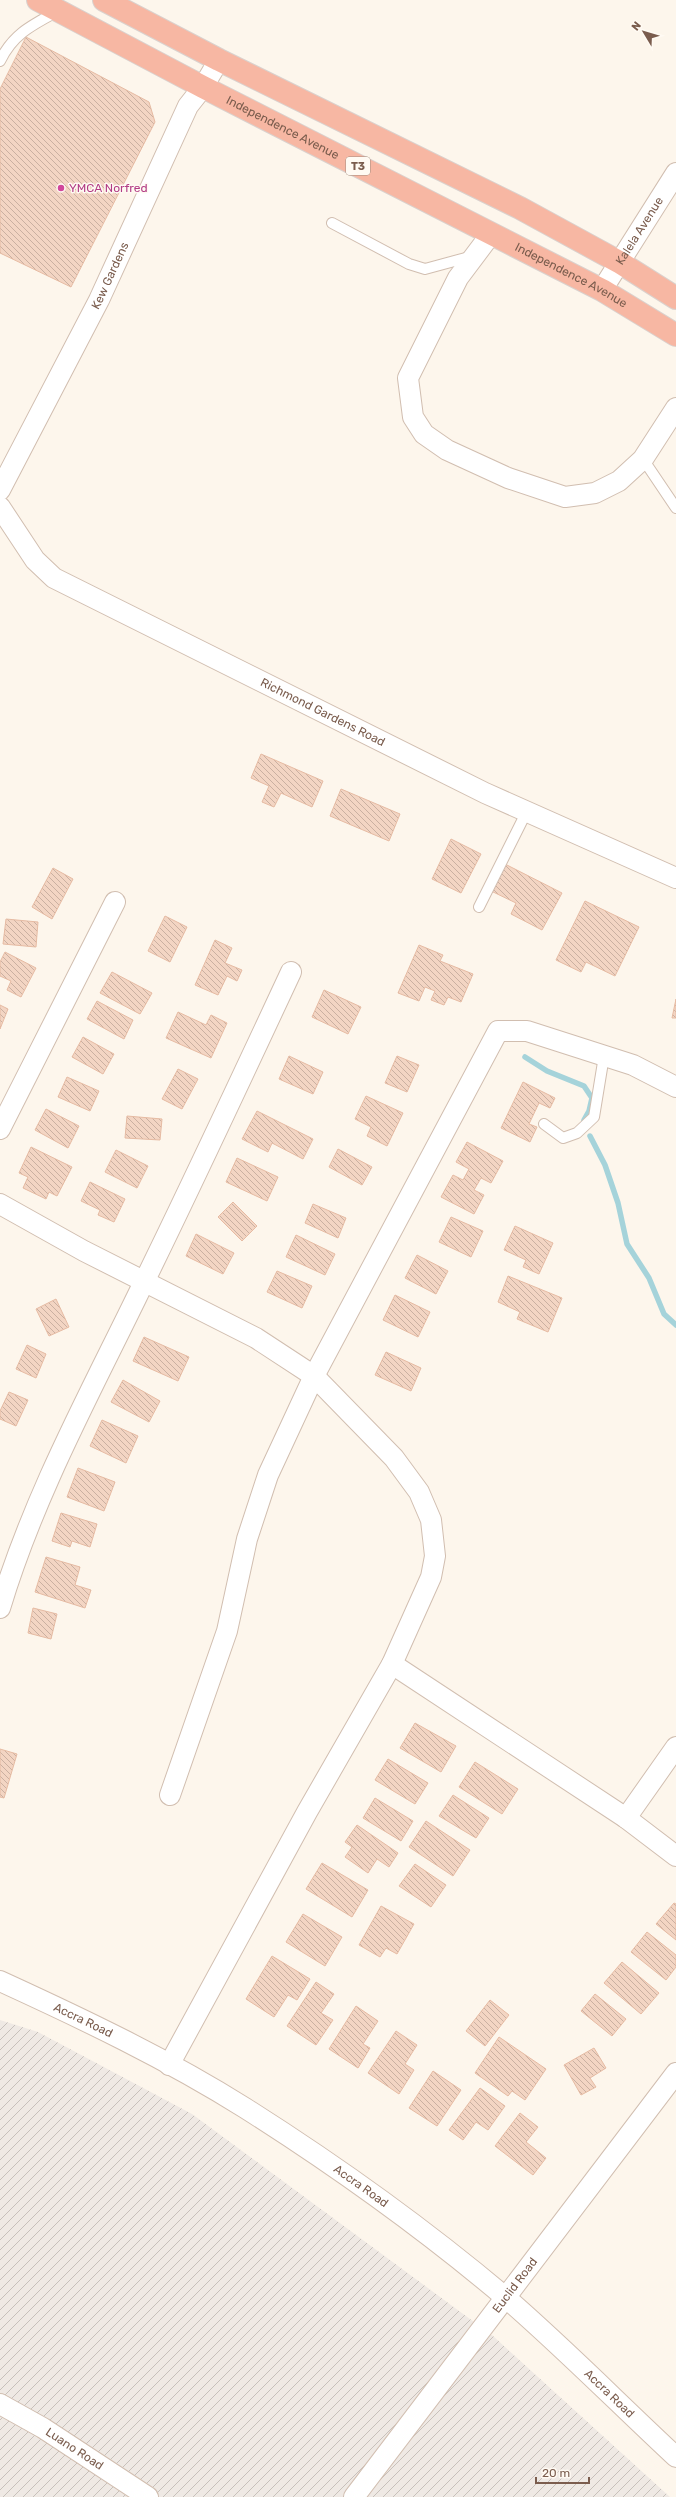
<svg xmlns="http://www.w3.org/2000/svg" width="676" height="2497" viewBox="0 0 676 2497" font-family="Rubik,sans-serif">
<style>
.industrial{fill:url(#industrial-furrows)}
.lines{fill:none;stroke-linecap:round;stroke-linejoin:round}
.stream{stroke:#a5d3da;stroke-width:5.5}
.building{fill:url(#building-back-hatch);stroke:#e6bba3}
.lane-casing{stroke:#d1beb0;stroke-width:12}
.street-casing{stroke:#d1beb0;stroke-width:22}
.highway-casing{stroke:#dad1cd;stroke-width:24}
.lane{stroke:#fff;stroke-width:10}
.street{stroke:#fff;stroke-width:20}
.highway{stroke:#f7b7a3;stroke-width:22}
.hotel-dot{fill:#d1479c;stroke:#fffaf3;stroke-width:1.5}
.labels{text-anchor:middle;stroke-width:3;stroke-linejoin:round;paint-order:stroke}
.shield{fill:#fffaf3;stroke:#a28b7f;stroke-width:1}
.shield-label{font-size:11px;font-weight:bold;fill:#7a5c4d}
.street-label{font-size:12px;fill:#7a5c4d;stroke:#fffaf3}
.hotel-label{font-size:12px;fill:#b23c85;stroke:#fffaf3;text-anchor:start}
</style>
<defs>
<pattern id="industrial-furrows" width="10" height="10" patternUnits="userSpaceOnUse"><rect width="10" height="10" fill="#efe9e4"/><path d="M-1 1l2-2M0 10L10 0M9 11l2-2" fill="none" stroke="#c7c0bb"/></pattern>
<pattern id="building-back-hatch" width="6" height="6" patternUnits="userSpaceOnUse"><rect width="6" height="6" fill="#f3d5c3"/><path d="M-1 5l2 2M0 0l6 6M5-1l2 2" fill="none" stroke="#cab0a1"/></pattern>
</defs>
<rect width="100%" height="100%" fill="#fdf6ec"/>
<path class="industrial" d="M0,2020L38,2032L192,2114L493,2336L670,2497H0Z"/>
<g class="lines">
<g class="stream">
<path d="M525,1057L547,1071L584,1086L592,1098L589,1111L584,1120"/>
<path d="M590,1136L605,1165L618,1203L627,1244L649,1278L664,1314L676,1325"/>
</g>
</g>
<g class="building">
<path d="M26,37L149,102L155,122L71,287L0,253V89Z"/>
<path d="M261,754L323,781L312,807L281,793L274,807L262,802L269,786L251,778Z"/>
<path d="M341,789L400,814L389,841L330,816Z"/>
<path d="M451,839L481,854L461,893L432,879Z"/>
<path d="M503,863L562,893L542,930L511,914L516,903L489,890Z"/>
<path d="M53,868L73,879L52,919L32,907Z"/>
<path d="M585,901L639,927L615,976L586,962L581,972L556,960Z"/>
<path d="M165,916L187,927L170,962L148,951Z"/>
<path d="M6,919L38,922L36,947L3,944Z"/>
<path d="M215,940L232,948L225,963L242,970L237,981L227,976L218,995L195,985Z"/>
<path d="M419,945L443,955L440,961L473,974L461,1002L448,997L444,1005L431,1000L435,991L425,987L419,1001L398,993Z"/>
<path d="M5,952L36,968L21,997L7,990L11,981L0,976V962Z"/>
<path d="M112,972L152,993L140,1014L100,993Z"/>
<path d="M324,990L361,1007L348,1034L312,1017Z"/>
<path d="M676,999V1018H672Z"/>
<path d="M97,1001L133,1020L124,1039L87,1019Z"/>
<path d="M0,1005L8,1009L0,1029Z"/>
<path d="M178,1012L206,1025L211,1015L227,1023L211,1058L166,1038Z"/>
<path d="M83,1037L114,1054L103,1074L72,1057Z"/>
<path d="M289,1056L323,1072L313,1094L279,1079Z"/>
<path d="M397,1056L419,1065L407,1092L385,1083Z"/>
<path d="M178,1069L198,1079L182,1109L162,1099Z"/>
<path d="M67,1077L99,1091L90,1111L58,1097Z"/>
<path d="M523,1082L555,1098L550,1108L539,1103L529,1124L537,1127L530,1142L501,1128Z"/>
<path d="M366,1096L403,1113L387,1146L367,1136L371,1127L355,1119Z"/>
<path d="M46,1109L79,1126L68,1148L35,1130Z"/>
<path d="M257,1111L313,1139L303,1159L272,1143L268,1152L242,1139Z"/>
<path d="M127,1116L162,1119L160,1140L125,1138Z"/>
<path d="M467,1142L503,1161L491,1183L481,1178L474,1190L484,1195L474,1214L441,1197L453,1175L463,1180L469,1169L456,1162Z"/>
<path d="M31,1147L72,1167L57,1196L49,1192L46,1199L23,1188L28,1177L19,1173Z"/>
<path d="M338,1149L372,1167L362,1185L329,1167Z"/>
<path d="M116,1150L148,1166L137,1188L105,1172Z"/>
<path d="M237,1158L278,1177L267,1201L226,1182Z"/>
<path d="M90,1182L125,1199L114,1222L98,1215L100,1210L81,1201Z"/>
<path d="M233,1202L257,1226L242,1241L218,1217Z"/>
<path d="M313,1204L346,1218L338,1238L305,1223Z"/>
<path d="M451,1217L483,1231L471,1257L439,1242Z"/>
<path d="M515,1226L553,1243L539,1274L523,1267L526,1260L504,1250Z"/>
<path d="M196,1234L234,1253L223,1274L186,1256Z"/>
<path d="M296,1235L335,1254L325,1275L286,1257Z"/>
<path d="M417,1255L448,1271L436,1294L405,1278Z"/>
<path d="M277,1271L312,1286L302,1308L267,1292Z"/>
<path d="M508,1276L562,1298L548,1332L517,1319L520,1312L498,1302Z"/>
<path d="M395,1295L430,1312L418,1337L383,1320Z"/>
<path d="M56,1299L69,1327L49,1336L36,1309Z"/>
<path d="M144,1337L189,1357L178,1381L133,1361Z"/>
<path d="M27,1345L46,1354L36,1378L16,1369Z"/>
<path d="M386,1352L421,1368L411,1391L375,1375Z"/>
<path d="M123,1380L160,1401L149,1422L111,1402Z"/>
<path d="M9,1392L28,1400L16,1426L0,1419V1411Z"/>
<path d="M102,1420L138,1436L126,1463L90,1446Z"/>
<path d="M78,1468L115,1482L104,1511L67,1497Z"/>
<path d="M61,1513L97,1524L90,1547L72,1541L70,1547L52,1541Z"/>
<path d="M46,1557L80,1567L75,1585L91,1590L85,1608L35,1592Z"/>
<path d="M33,1608L57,1614L51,1639L28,1633Z"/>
<path d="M415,1723L456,1746L441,1772L400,1748Z"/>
<path d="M0,1749L17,1754L4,1798L0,1797Z"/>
<path d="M388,1759L428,1783L415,1804L375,1780Z"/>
<path d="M475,1762L518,1789L502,1814L459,1787Z"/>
<path d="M453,1795L489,1818L476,1838L439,1816Z"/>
<path d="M375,1798L413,1821L401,1841L363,1818Z"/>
<path d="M426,1821L470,1850L453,1876L409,1847Z"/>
<path d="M357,1825L398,1853L389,1867L377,1859L368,1873L345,1857L352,1847L345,1842Z"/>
<path d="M322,1863L368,1890L352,1917L306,1889Z"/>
<path d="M415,1864L446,1885L431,1907L399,1886Z"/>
<path d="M674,1903L676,1904V1940L656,1924Z"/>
<path d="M381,1906L414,1924L397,1954L386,1948L380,1957L359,1945Z"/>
<path d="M303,1914L342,1937L325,1966L286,1942Z"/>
<path d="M647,1932L676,1955V1967L666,1980L631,1952Z"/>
<path d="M272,1956L310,1979L297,2000L288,1995L274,2017L246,1999Z"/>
<path d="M622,1962L659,1993L641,2014L604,1983Z"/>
<path d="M316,1982L334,1994L321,2013L333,2020L316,2045L287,2026Z"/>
<path d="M595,1994L626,2019L612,2036L581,2011Z"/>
<path d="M490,2000L509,2015L485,2046L466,2031Z"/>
<path d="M356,2006L378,2021L363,2044L370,2048L358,2068L329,2049Z"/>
<path d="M396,2031L417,2045L405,2064L414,2070L399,2094L368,2073Z"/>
<path d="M499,2037L546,2069L525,2100L512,2091L508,2096L475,2073Z"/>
<path d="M594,2048L606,2068L590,2078L596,2087L581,2095L564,2065Z"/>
<path d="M433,2071L461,2090L437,2126L409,2108Z"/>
<path d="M480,2088L505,2106L488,2130L476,2122L463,2140L449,2130Z"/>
<path d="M520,2113L538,2127L526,2142L546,2158L533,2175L495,2146Z"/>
</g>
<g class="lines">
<defs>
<g id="lane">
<path d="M0,61C13,34 32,25 58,11"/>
<path d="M332,223L409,264L425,269L473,256"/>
<path d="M643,459L676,508"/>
<path d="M479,907L526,813"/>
<path d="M544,1124L563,1138L577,1133L594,1117L604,1056"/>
</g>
<g id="street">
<path d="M491,234L458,278L408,378L413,417L424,434L447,450L508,478L565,497L595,493L619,481L643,459L676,408"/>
<path id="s1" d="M602,290L676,173"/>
<path id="s2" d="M0,490L99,300L188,106L203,87L219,60"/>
<path id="s3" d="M0,507L35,560L54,578L485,793L676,878"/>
<path d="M0,1129L115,902"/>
<path d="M0,1204L84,1251L256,1338L314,1376L394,1458L419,1492L431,1520L435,1556L431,1577L392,1664L307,1812L169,2065"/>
<path d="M0,1608C35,1492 93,1388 145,1280C195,1178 243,1075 291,972"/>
<path d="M392,1664L626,1818L676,1856"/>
<path d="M170,1795L227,1631L247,1539L268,1475L314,1376L498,1031H527L633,1065L676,1087"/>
<path d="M626,1818L676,1747"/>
<path id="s4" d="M0,1981C83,2019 167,2059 245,2108C335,2165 423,2228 505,2297C564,2348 619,2404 676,2457"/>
<path id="s5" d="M0,2404L43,2428L148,2497"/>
<path id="s6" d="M354,2497L676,2073"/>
</g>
<g id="highway">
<path id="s7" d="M38,0L203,87L602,290L676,335"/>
<path d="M104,0L219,60L520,208L619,262L676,298"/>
</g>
</defs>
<use href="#lane" class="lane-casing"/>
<use href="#street" class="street-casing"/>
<use href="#highway" class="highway-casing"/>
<use href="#lane" class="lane"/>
<use href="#street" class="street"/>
<use href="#highway" class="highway"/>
</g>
<circle class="hotel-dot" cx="61" cy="188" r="4"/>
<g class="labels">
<rect class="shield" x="346" y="157" width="24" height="18" rx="3"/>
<g class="shield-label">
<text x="358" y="170">T3</text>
</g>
<g class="street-label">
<text dy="4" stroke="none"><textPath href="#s7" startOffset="276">Independence Avenue</textPath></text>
<text dy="4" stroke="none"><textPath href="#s1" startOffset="70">Kalela Avenue</textPath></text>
<text dy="4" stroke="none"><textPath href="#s2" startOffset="241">Kew Gardens</textPath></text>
<text dy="4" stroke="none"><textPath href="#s7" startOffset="600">Independence Avenue</textPath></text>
<text dy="4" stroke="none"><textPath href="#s3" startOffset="390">Richmond Gardens Road</textPath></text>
<text dy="4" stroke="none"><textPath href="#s4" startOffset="92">Accra Road</textPath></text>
<text dy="4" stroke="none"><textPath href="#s4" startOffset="416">Accra Road</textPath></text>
<text dy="4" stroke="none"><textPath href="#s6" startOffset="266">Euclid Road</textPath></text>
<text dy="4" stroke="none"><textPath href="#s4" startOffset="740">Accra Road</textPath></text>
<text dy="4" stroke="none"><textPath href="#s5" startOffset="87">Luano Road</textPath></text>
</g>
<g class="hotel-label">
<text x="69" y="192">YMCA Norfred</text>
</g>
</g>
<g transform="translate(644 32) rotate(308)" stroke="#fffaf3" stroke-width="3" paint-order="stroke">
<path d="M0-3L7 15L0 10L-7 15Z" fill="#7a5c4d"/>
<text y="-6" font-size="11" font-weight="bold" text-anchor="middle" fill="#7a5c4d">N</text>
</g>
<path d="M536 2477v6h53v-6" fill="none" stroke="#7a5c4d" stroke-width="2"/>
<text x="542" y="2477" font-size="12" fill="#7a5c4d" stroke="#fffaf3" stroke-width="3" paint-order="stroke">20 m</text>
</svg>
